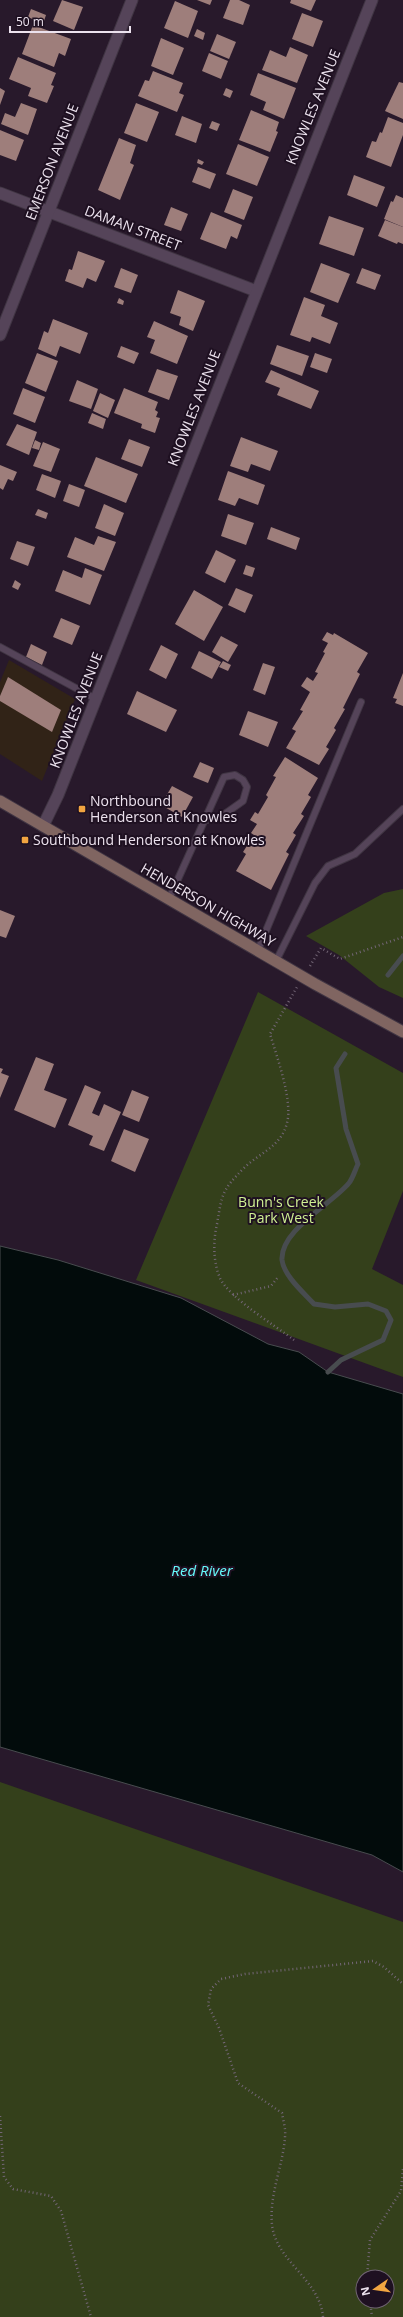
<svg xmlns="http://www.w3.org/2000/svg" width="403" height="2317" viewBox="0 0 403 2317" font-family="'Open Sans',sans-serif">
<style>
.commercial{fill:#312317}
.green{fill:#34401b;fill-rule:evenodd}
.water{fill:#020b0b;stroke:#484c4f}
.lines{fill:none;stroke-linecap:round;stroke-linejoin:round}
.stream{stroke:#484c4f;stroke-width:5}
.building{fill:#9e7e7b}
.service-casing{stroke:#403543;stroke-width:8}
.minor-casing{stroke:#403543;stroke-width:13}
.secondary-casing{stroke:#403543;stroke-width:13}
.path{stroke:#736676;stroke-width:2.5;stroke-dasharray:1 3;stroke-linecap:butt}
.service{stroke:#554459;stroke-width:6}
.minor{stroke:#554459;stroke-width:11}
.secondary{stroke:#806561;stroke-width:11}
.poi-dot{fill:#f2a541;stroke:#1e1021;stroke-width:1.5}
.labels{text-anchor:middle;stroke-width:4;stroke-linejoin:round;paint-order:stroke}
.street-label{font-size:14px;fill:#ece2ee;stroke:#1e1021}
.poi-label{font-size:14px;fill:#ece2ee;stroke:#1e1021;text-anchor:start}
.park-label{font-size:14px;fill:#d0f193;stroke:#1e1021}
.water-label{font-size:15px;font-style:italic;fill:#66f9fb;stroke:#1e1021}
</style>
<rect width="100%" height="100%" fill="#28192b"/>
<path class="commercial" d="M9,660L75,699L42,781L0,754V682Z"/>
<g class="green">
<path d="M403,889V998L379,987L339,955L306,936L384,893Z"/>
<path d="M258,992L403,1073V1191L372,1269L403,1285V1377L136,1280Z"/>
<path d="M0,1782L403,1922V2317H0ZM363,2277H387V2301H363Z"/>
</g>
<path class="water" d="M0,1246L58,1260L181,1298L268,1344L299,1352L328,1372L403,1394V1872L372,1855L0,1747Z"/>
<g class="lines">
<g class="stream">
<path d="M388,975L403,956"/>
<path d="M328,1372L341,1360L383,1340L391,1320L386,1311L368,1304L335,1307L314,1304C304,1293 284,1276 282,1260C280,1230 332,1204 349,1183C353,1178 355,1170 358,1164L346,1129L336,1068L345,1054"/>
</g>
</g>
<g class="building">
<path d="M62,0L83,7L74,30L53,21Z"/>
<path d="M197,0H212L210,5Z"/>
<path d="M230,0H239L250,5L243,25L223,18Z"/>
<path d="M291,0H316L311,11L290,3Z"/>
<path d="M175,1L198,11L188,38L164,28Z"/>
<path d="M31,9L46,15L43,24L28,17Z"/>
<path d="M302,13L323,21L313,47L292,39Z"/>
<path d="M33,25L71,39L65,56L59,53L54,67L22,54Z"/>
<path d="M197,29L205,33L203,40L194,36Z"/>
<path d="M217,34L236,42L229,59L210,51Z"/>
<path d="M161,38L184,48L173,75L151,66Z"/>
<path d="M290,47L308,55L297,83L262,70L270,50L286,57Z"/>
<path d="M209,53L228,61L221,79L202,71Z"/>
<path d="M18,57L56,73L51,85L54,86L47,103L28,96L31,88L9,79Z"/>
<path d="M153,71L183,83L179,93L184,95L177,112L138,96L145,80L149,81Z"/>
<path d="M258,73L296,88L284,119L263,110L266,102L250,95Z"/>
<path d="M399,82L403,83V119L385,111Z"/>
<path d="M0,88L5,91L0,105Z"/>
<path d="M226,88L233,91L230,98L223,95Z"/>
<path d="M21,103L37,109L28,135L1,124L5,113L15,117Z"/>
<path d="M136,103L159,112L147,142L124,133Z"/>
<path d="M251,110L279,122L276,131L278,132L270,152L239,140Z"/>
<path d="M182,116L202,124L196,143L175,135Z"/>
<path d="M388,117L403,123V135L391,167L366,157L372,141L376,142L380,132L382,133Z"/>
<path d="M212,121L220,124L217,131L209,128Z"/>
<path d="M0,130L24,140L16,161L0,155Z"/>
<path d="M119,138L136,145L130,163L134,165L120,200L98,190Z"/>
<path d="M238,144L269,157L257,186L226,174Z"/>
<path d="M198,159L204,162L202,165L197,163Z"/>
<path d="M198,167L216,174L210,189L192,182Z"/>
<path d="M354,175L385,187L377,207L347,195Z"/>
<path d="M233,189L253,197L244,220L224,212Z"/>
<path d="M396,195L403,198V227L384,219L391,201L393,202Z"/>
<path d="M171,207L188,214L181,231L164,225Z"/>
<path d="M211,212L242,225L237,239L231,236L226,249L200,239Z"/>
<path d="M329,216L364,228L354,256L319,244Z"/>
<path d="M385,220L403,227V244L398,242L397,244L378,236Z"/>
<path d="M78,251L105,261L96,282L87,278L83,288L65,281L69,269L72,270Z"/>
<path d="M321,263L350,274L338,303L310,292Z"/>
<path d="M121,268L138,275L131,293L114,287Z"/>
<path d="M362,268L381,275L375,290L356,283Z"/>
<path d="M178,290L205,301L193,331L179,325L181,317L170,313Z"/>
<path d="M304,297L325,305L321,316L338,323L330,344L312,337L310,342L290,335Z"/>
<path d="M119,298L124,301L123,305L117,303Z"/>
<path d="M53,319L88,333L80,354L60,346L56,357L38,349L44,331L48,333Z"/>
<path d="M154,321L188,336L177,364L150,353L155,340L147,337Z"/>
<path d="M277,345L309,356L302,376L270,364Z"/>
<path d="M121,346L139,353L134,364L117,357Z"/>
<path d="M37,353L58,361L46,392L25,383Z"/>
<path d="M315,353L332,359L327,373L310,367Z"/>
<path d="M157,369L178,376L169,400L148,392Z"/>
<path d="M271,370L319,391L311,409L277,395L280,388L265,382Z"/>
<path d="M77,380L98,389L91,409L69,401Z"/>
<path d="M23,388L45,397L35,423L13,414Z"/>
<path d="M124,388L158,402L155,410L158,412L156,417L160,418L155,433L141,428L142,424L114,413Z"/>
<path d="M100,393L115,400L108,418L93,411Z"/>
<path d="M92,413L106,419L103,429L88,423Z"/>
<path d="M17,424L37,432L29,455L6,445Z"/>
<path d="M241,437L278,451L270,471L251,464L248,472L230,466Z"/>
<path d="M129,439L150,447L142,467L121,459Z"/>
<path d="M35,440L41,443L39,450L32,448Z"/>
<path d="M43,442L60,449L51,472L33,466Z"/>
<path d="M96,457L138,474L126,503L84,486Z"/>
<path d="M0,465L17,472L13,481L8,479L3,490L0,488Z"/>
<path d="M228,471L265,485L258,505L239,498L235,506L218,500Z"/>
<path d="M42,474L61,481L55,498L36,490Z"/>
<path d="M69,484L85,490L79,507L63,501Z"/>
<path d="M104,504L124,513L115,536L95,528Z"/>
<path d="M38,509L48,513L46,519L35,515Z"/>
<path d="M228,514L254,523L246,545L221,536Z"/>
<path d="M271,527L300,538L296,550L267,539Z"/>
<path d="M98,536L116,542L104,571L67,557L75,537L94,545Z"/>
<path d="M17,541L35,547L28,566L10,559Z"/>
<path d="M216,550L236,560L225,583L205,573Z"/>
<path d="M246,565L255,568L252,577L243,574Z"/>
<path d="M85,568L102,575L90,605L55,591L63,570L82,578Z"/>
<path d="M15,580L21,584L18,590L12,587Z"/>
<path d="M236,588L253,595L245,613L228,605Z"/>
<path d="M194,590L223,607L204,641L175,624Z"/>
<path d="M61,618L80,626L72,645L53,637Z"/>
<path d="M327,632L333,635L334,633L368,653L357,672L360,674L343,708L345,709L334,728L336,730L326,747L329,749L319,765L286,748L296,731L292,729L303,711L300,710L310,692L301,686L307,677L313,681L318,673L315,672L325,653L323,652L328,643L322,640Z"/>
<path d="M221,636L238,645L228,662L212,652Z"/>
<path d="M31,644L47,652L42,665L26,657Z"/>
<path d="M161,645L178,654L166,679L149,670Z"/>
<path d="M199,651L221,662L212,679L191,668Z"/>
<path d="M223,661L231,665L228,671L219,667Z"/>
<path d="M263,663L275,667L265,695L253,690Z"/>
<path d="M403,673V706L395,703L397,699L393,698Z"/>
<path d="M8,677L61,710L52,732L0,701V696Z"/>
<path d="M137,691L177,710L166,732L127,714Z"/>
<path d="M248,711L278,722L268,747L239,735Z"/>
<path d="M285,757L318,778L308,795L311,797L301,814L304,816L293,833L296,835L286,852L289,854L271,890L236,871L246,854L243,852L254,835L251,833L257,824L250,820L255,812L258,814L268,797L266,795L276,777L273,776Z"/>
<path d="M200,762L214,768L208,783L193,777Z"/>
<path d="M172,786L193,797L182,817L161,805Z"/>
<path d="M0,910L15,916L6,938L0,936Z"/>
<path d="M36,1057L54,1064L44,1090L67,1099L55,1128L14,1110Z"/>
<path d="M0,1068L3,1069L1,1073L9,1076L0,1098Z"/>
<path d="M85,1085L101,1092L92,1113L99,1116L104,1104L121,1112L104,1151L89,1145L93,1136L68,1125Z"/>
<path d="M132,1090L149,1097L139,1122L122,1115Z"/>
<path d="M124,1129L149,1139L135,1172L111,1161Z"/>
</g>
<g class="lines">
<defs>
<g id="service">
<path d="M0,647L96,699"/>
<path d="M169,899L224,777L235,775L243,780L247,787L243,801L219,818L207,820"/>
<path d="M258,950L361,702"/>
<path d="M276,961L315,883L328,866L355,854L403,809"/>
</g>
<g id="minor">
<path d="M0,193L256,291"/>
<path d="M0,335L132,0"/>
<path d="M43,826L58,795L372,0"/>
</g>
<path id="secondary" d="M0,801L315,984L403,1032"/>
</defs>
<use href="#service" class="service-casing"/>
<use href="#minor" class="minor-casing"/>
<use href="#secondary" class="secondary-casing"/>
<g class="path">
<path d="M310,966L321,948L340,959L403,937"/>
<path d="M233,1295L271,1286L278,1277"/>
<path d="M294,1340C276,1326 229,1298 220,1278C213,1262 213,1241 217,1224C222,1194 222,1190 244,1168C259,1153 281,1147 287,1123C293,1101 277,1057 270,1034L297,987"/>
<path d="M0,2116L4,2177L13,2189L51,2196L61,2211L91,2317"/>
<path d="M367,2277L370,2240L401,2191L403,2169"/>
<path d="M370,2301L372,2317"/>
<path d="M323,2317C320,2280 276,2261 272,2225C269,2194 283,2166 285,2137C286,2129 283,2120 282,2113L238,2083L219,2028L208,2005L211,1989L221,1979L245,1974L373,1961L384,1967L403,1984"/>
</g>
<use href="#service" class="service"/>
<use href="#minor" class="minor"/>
<use href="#secondary" class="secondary"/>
</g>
<g class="poi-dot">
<rect x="78" y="805" width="8" height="8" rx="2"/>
<rect x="21" y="836" width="8" height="8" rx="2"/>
</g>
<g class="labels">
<g class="street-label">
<text transform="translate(313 107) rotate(-68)" y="5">KNOWLES AVENUE</text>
<text transform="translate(52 162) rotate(-69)" y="5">EMERSON AVENUE</text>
<text transform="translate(133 228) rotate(21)" y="5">DAMAN STREET</text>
<text transform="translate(194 408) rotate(-69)" y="5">KNOWLES AVENUE</text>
<text transform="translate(76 710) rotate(-69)" y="5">KNOWLES AVENUE</text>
<text transform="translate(208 905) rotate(30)" y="5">HENDERSON HIGHWAY</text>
</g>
<g class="poi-label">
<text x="90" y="806">Northbound<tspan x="90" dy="16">Henderson at Knowles</tspan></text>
<text x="33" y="845">Southbound Henderson at Knowles</text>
</g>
<g class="park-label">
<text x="281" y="1207">Bunn's Creek<tspan x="281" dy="16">Park West</tspan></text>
</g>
<g class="water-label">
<text x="202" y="1576">Red River</text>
</g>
</g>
<g transform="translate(375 2289) rotate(257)"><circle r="19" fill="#1e1021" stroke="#706473"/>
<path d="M0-3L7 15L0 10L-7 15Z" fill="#f2a541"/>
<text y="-6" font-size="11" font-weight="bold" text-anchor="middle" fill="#ece2ee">N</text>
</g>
<path d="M10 26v6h120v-6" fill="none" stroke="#ece2ee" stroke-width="2"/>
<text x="16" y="26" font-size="12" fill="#ece2ee" stroke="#1e1021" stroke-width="3" paint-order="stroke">50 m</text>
</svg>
